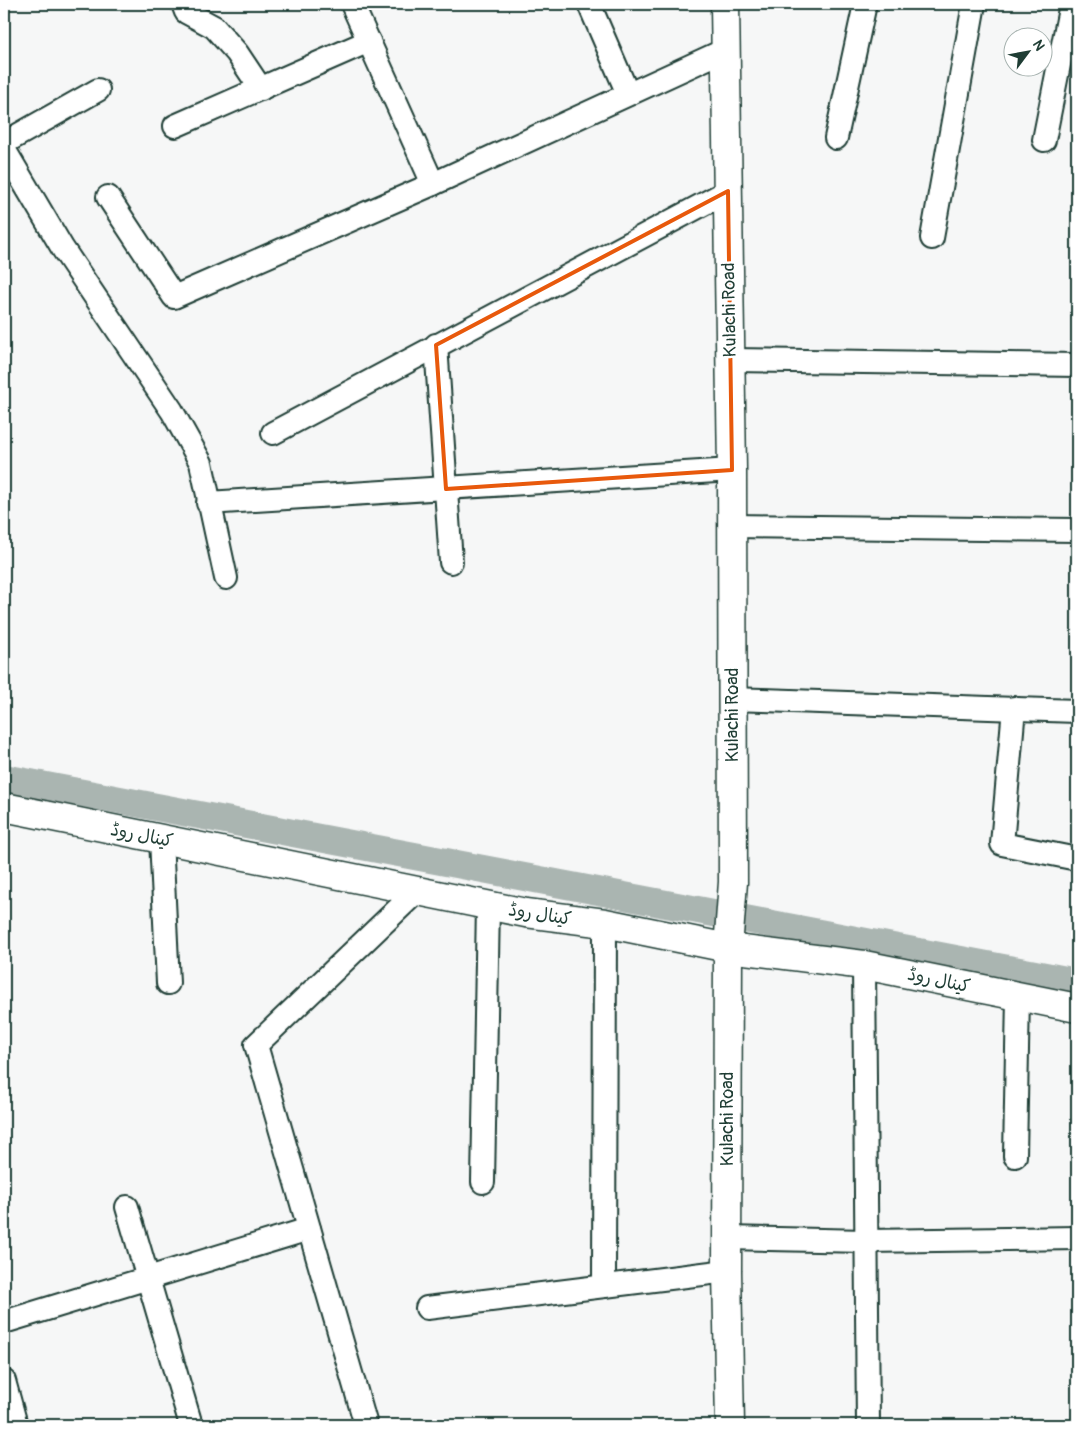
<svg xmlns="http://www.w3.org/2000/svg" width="1081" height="1429" viewBox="0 0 1081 1429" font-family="Pangolin,'Playpen Sans Arabic',sans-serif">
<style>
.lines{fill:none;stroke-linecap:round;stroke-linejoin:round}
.canal{stroke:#aab5b1;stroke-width:28}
.minor-casing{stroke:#1f3d34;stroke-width:26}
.tertiary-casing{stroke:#1f3d34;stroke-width:31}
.minor{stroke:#fff;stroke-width:22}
.tertiary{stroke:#fff;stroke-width:28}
.marked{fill:none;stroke:#e8590c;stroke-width:4;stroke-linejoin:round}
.labels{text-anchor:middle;stroke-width:4.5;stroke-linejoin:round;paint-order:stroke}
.street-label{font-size:18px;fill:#1f3d34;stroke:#fff}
</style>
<rect width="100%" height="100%" fill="#f6f7f7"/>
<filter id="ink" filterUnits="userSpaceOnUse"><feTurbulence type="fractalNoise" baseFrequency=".02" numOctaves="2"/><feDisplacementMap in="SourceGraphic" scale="10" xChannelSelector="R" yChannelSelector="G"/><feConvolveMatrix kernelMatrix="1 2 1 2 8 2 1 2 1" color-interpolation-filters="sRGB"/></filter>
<g filter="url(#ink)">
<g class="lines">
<path class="canal" d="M4,778L1077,982"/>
<defs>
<g id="minor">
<path d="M183,4L186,12L214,27L237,53L261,89"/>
<path d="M352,4L433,184"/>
<path d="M589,4L628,94"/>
<path d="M175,126L369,41"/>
<path d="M836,138L865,4"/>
<path d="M1044,140L1071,4"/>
<path d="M4,143L98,90"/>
<path d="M4,149L63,249L172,411L201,463L226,578"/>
<path d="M108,197L174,297L433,184L725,50"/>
<path d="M932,238L974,4"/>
<path d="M436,345L451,562"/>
<path d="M730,360L1077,365"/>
<path d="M273,433L728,191"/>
<path d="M208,503L732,470"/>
<path d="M731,526L1077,530"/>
<path d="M731,699L1077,711"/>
<path d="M1014,708L1002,844L1077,859"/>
<path d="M161,839L168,983"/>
<path d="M864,965L868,1425"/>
<path d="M1015,1156L1018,996"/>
<path d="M483,1182L488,905"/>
<path d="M127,1207L191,1425"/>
<path d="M727,1238L866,1241L1077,1238"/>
<path d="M604,1286L605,923"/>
<path d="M427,1308L727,1271"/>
<path d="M4,1322L309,1229"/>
<path d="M4,1381L16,1425"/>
<path d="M366,1425L256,1045L417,891"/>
</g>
<g id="tertiary">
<path d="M725,4L732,470L733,882L728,948L727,1271L730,1425"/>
<path d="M4,807L526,913L605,923L728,948L864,965L1077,1008"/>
</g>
</defs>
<use href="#minor" class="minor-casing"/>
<use href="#tertiary" class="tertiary-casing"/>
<use href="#minor" class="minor"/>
<use href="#tertiary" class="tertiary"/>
</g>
</g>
<path class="marked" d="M728,191L732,470L446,489L436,345Z"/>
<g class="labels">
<g class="street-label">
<text transform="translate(729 310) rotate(-91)" y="6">Kulachi Road</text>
<text transform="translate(732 715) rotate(-90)" y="6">Kulachi Road</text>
<text transform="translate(142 835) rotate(11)" y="6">کینال روڈ</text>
<text transform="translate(540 914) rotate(9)" y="6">کینال روڈ</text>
<text transform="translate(939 980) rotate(12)" y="6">کینال روڈ</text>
<text transform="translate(727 1119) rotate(-90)" y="6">Kulachi Road</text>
</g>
</g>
<rect width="1081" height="1429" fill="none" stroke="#fff" stroke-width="20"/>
<rect x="10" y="10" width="1061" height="1409" fill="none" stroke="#1f3d34" stroke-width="2" filter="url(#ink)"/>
<g transform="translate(1028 52) rotate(58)"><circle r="24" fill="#ffffff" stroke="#a5b1ae"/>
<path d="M0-4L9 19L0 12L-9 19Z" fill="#1f3d34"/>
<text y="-8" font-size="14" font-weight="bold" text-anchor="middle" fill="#1f3d34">N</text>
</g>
</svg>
